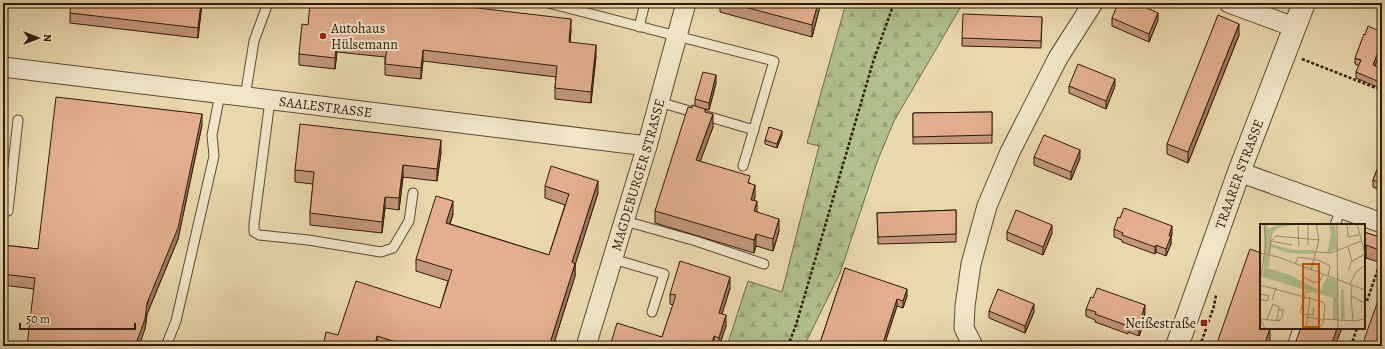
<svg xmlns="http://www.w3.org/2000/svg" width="1385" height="349" viewBox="0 0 1385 349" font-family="Alegreya,serif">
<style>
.forest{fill:url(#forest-firs);stroke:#706d4c}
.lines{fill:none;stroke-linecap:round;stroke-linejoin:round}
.service-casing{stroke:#5e4a34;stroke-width:11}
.minor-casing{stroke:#5e4a34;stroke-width:21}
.tertiary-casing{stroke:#5e4a34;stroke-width:24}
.path{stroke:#301a0b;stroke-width:2.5;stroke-dasharray:3 2;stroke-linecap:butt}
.service{stroke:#f1e6ca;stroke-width:9}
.minor{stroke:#f1e6ca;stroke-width:19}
.tertiary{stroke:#f1e6ca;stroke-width:22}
.wall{fill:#c3967a;stroke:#301a0b}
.shaded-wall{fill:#9f7a63;stroke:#301a0b}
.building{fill:#e3af8e;stroke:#301a0b}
.poi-dot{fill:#8f2418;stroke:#f1e6ca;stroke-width:1.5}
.labels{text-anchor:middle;stroke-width:4;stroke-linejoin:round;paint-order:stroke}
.poi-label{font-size:14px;fill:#301a0b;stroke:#f1e6ca;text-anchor:start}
.street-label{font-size:14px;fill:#301a0b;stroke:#f1e6ca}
.inset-road{fill:none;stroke:#a08d6c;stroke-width:1}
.view{fill:#cc500c;fill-opacity:0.15;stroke:#cc500c;stroke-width:2}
.inset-edge{fill:none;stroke:#301a0b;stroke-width:2}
</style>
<defs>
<pattern id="forest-firs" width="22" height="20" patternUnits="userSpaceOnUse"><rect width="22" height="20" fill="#b1c08e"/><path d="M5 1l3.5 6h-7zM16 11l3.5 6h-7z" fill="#99a479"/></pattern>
</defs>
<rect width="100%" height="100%" fill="#ead9ad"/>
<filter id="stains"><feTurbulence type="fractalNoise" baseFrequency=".005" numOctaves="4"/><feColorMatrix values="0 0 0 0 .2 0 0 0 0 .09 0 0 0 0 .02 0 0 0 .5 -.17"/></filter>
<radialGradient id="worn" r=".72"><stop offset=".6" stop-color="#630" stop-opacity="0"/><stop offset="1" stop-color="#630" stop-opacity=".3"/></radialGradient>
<path class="forest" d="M846,3H963L894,121L877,162L840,273L804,346H727L748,281L782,292L819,146L807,143Z"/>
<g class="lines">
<defs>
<g id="service">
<path d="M548,3L774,61L743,166"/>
<path d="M639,27L645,3"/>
<path d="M245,97L254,41L268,3"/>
<path d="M270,100L254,224V232L259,235L308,240L381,252L393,248L409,221L413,193"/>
<path d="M659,102L754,130"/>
<path d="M3,210L8,211L18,120"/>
<path d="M625,221L696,241L764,264"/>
<path d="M1335,225L1341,208"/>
<path d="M613,259L664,274L652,312"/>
<path d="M166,346L176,321L214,156L212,135L220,94"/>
<path d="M1292,346L1298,328"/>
</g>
<g id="minor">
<path d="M1229,3L1294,27"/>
<path id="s1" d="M3,67L647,146"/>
<path d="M1239,172L1382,223"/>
<path id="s2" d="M586,346L647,146L686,3"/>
<path d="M973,346L964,328L965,306L971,264L987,206L1010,152L1058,58L1093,3"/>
</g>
<g id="tertiary">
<path id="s3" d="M1177,346L1239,172L1304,3"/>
</g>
</defs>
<use href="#service" class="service-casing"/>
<use href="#minor" class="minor-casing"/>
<use href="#tertiary" class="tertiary-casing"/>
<g class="path">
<path d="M1302,59L1381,90L1382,88"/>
<path d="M1367,301L1380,263"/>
<path d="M788,346L796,325L873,62L894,3"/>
<path d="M1200,346L1214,306L1216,295"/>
<path d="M1351,346L1357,328"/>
</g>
<use href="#service" class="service"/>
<use href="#minor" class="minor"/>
<use href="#tertiary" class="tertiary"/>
</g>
<g class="wall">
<path d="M202,3L198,38L70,23V13Z"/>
<path d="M720,3H821L812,37L720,12Z"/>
<path d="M1378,3H1382V9L1378,8Z"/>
<path d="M1042,17L1041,48L962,46V38Z"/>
<path d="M1112,18L1158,20L1149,42L1112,26Z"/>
<path d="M308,25L571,30L570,42L596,56L591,103L555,99V88L556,77L423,61L421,79L385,75V57L337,52L335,69L299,65V54Z"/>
<path d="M1239,35L1188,163L1167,154V144Z"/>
<path d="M1355,58L1382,69V89L1356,78V72L1359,66L1355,64Z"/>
<path d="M716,83L709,110L705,109V112L713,127L700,161L750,183L755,197L754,200L757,212L779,231L773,251L756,246L754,253L655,223V211L695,106V99Z"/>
<path d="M1069,86H1115L1106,109L1069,93Z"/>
<path d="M992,112V143L913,144V113Z"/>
<path d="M202,125L178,239L147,314L145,329L34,289L3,285V245L38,249Z"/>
<path d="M782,135L777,148L765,144V140Z"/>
<path d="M441,152L437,181L403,177L399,210L385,208L382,233L310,225V213L313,184L295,182V170Z"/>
<path d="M1034,157L1080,158L1071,180L1034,165Z"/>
<path d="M1382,157V191L1373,187V180Z"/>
<path d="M545,186L598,193L575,264V276L553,346H323L338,335L440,308L448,281L416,271V259L453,214L450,224L549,255L565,205L545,198Z"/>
<path d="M956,210V242L878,244L877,213Z"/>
<path d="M1114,229L1172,233L1171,238V244L1166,256L1156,252L1155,254L1122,242V240L1114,237Z"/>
<path d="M1007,232L1052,233L1043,255L1007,240Z"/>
<path d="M1364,232L1382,238V263L1366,258Z"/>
<path d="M845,268L907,296L903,308L897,306L884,346H819Z"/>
<path d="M730,288L722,314L726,326L719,346H610L662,337L673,305L670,304V294Z"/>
<path d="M1086,309L1145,313L1144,317V324L1139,336L1128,332V334L1095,322V320L1086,316Z"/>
<path d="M989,311L1034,312L1025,333L989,318Z"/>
</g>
<g class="shaded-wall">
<path d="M201,3H202L198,38V28Z"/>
<path d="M818,3H821L812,37V25Z"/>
<path d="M1158,13V20L1149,42V34Z"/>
<path d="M571,19V30L569,53V42Z"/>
<path d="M1239,24V35L1188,163V152Z"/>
<path d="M337,41V52L335,69V58Z"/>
<path d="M1382,42V48L1373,71V65Z"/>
<path d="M596,45V56L591,103V92Z"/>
<path d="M423,50V61L421,79V68Z"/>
<path d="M716,75V83L709,110V103Z"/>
<path d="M1115,79V86L1106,109V101Z"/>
<path d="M202,114V125L178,239L147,314L145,329L139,346H135Z"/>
<path d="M713,114V127L696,173V160Z"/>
<path d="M782,131V135L777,148V144Z"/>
<path d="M441,140V152L437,181V169Z"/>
<path d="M1080,150V158L1071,180V172Z"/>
<path d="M403,165V177L399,210V198Z"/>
<path d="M598,181V193L572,275V262Z"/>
<path d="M755,185V197L751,212V200Z"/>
<path d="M385,197V208L382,233V222Z"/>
<path d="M453,201V214L446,235V223Z"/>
<path d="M757,201V214L754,211Z"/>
<path d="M779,219V231L773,251V239Z"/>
<path d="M1052,225V233L1043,255V247Z"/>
<path d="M1172,226V233L1171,238V244L1166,256V249L1169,236Z"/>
<path d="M756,234V246L754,253V240Z"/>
<path d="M1156,245V252L1155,254V247Z"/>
<path d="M1366,245V258L1364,264V252Z"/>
<path d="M575,264V276L553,346H549Z"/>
<path d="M730,277V288L719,324V313Z"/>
<path d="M907,289V296L903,308V301Z"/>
<path d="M897,299V306L884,346H882Z"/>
<path d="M1034,304V312L1025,333V326Z"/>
<path d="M1145,305V313L1144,317V324L1139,336V328L1142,315Z"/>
<path d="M726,315V326L719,346V338Z"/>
<path d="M1270,328V341L1269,346H1264Z"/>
<path d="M1337,328H1342L1335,346H1331Z"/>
<path d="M377,336V346H375Z"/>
<path d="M714,336V346H711Z"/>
</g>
<g class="building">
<path d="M71,3H201L198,28L70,13Z"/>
<path d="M310,3H435L571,19L569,42L596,45L591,92L555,88L557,66L423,50L421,68L385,64L387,46L337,41L335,58L299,54L302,24L308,25Z"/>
<path d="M730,3H818L812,25Z"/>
<path d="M1118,3H1136L1158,13L1149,34L1112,18Z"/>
<path d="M963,14L1042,17L1041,41L962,38Z"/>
<path d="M1218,15L1239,24L1188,152L1167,144Z"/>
<path d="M1368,26L1382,32V42L1373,65L1382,69V83L1356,72L1361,60L1355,58L1364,34L1365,35Z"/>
<path d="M1078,64L1115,79L1106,101L1069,86Z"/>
<path d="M703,72L716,75L709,103L695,99Z"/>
<path d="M56,97L202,114L178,228L147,303L145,319L135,346H27L35,278L3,274V245L38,249Z"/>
<path d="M692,105L705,109V112L713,114L696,160L750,176L748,183L755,185L751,200L757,201L754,211L779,219L773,239L756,234L754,240L655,211L688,107L692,108Z"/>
<path d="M992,112V135L913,137V113Z"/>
<path d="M300,124L441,140L437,169L403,165L399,198L385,197L382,222L310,213L314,172L295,170Z"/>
<path d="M769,127L782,131L777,144L765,140Z"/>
<path d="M1044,135L1080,150L1071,172L1034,157Z"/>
<path d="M1382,157V183L1373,180Z"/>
<path d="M551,166L598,181L572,262L575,264L549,346H408L377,336L375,346H323L326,332L338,335L356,281L440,308L452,270L416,259L436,196L453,201L446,223L549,255L569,194L545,186Z"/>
<path d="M1124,208L1172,226L1169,236H1171L1166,249L1156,245L1155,247L1122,235L1123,233L1114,229L1118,217L1120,218Z"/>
<path d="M956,210V234L878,237L877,213Z"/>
<path d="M1016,210L1052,225L1043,247L1007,232Z"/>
<path d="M1337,223L1343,225H1337Z"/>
<path d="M1364,232L1382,238V251L1366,245L1364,252Z"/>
<path d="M1250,249L1261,253V328H1270L1264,346H1216Z"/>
<path d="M680,261L730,277L719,313L726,315L719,338L714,336L711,346H610L617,323L662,337L676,295L670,294Z"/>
<path d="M845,268L907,289L903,301L897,299L882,346H819Z"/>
<path d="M1097,288L1145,305L1142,315L1144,316L1139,328L1128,324V326L1095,314L1096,312L1086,309L1091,297L1093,298Z"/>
<path d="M998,289L1034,304L1025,326L989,311Z"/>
<path d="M1382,289V346H1362Z"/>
<path d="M1301,328H1337L1331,346H1294Z"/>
</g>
<g class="poi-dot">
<circle cx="323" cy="36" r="4"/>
<rect x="1200" y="319" width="8" height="8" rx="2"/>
</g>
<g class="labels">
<g class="poi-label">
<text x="331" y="33">Autohaus<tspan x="331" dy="16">Hülsemann</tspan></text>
<text x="1196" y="328" text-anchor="end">Neißestraße</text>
</g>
<g class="street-label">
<text dy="5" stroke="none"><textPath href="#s1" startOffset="325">SAALESTRASSE</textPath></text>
<text dy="5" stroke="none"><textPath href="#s3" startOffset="183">TRAARER STRASSE</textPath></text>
<text dy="5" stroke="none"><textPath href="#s2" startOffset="179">MAGDEBURGER STRASSE</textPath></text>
</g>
</g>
<g transform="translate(1260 224)">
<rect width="105" height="105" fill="#ead9ad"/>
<path d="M69,0H75L77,25L67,29L71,10ZM4,43L30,51L60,67L67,53L77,57L78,96L73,95V74L2,53ZM81,65L84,66L85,95L81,96Z" fill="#b1c08e"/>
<path d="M4,0H7L8,5L20,0H36L18,4L13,8L11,20L34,26H52L56,27L55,30L29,29L11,23L9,43H4Z" fill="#b1c08e"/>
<path class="inset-road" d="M48,0V21M77,0L78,105M87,0L88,13L99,11M97,0L105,29M38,2L39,22M11,17L32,21M88,23L92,37M56,28L71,29L101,17M0,29L18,33L105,66M9,31L11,17L16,12L59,16M35,40L38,33L58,36L70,42L68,52M44,44L42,52L52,58H59L63,51M51,46L59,16L56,0M89,47L91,38L105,30M0,58L6,19L4,0M90,60L96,48L105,41M0,61L63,78L65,82L63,99L58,105M92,61L91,72L105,79M0,70L9,72L7,77L0,75M91,72L93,97M12,76L16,64M47,90L53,91L54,85L52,84M47,91L40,89L46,67L50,69M47,93L62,96M0,94L5,105M1,95L20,97L15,96M7,95L13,80L19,83L17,96M64,95L94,97L105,95M19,96L22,94L23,85L19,86M46,105L50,73"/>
<path class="view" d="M43,40H59V103H43Z"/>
<rect width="105" height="105" class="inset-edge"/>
</g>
<rect width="1385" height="349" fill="none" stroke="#ead9ad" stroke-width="16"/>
<rect x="4" y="4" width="1377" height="341" fill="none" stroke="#301a0b" stroke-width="2"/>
<rect x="8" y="8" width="1369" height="333" fill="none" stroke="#301a0b"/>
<g transform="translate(38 38) rotate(90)" stroke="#f1e6ca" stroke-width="3" paint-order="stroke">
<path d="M0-3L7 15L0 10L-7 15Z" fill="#301a0b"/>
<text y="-6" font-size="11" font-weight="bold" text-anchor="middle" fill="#301a0b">N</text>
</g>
<path d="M20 323v6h115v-6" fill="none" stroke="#301a0b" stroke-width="2"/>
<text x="26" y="323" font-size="12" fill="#301a0b" stroke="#f1e6ca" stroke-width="3" paint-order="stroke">50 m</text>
<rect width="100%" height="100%" filter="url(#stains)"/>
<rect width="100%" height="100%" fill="url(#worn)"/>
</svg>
